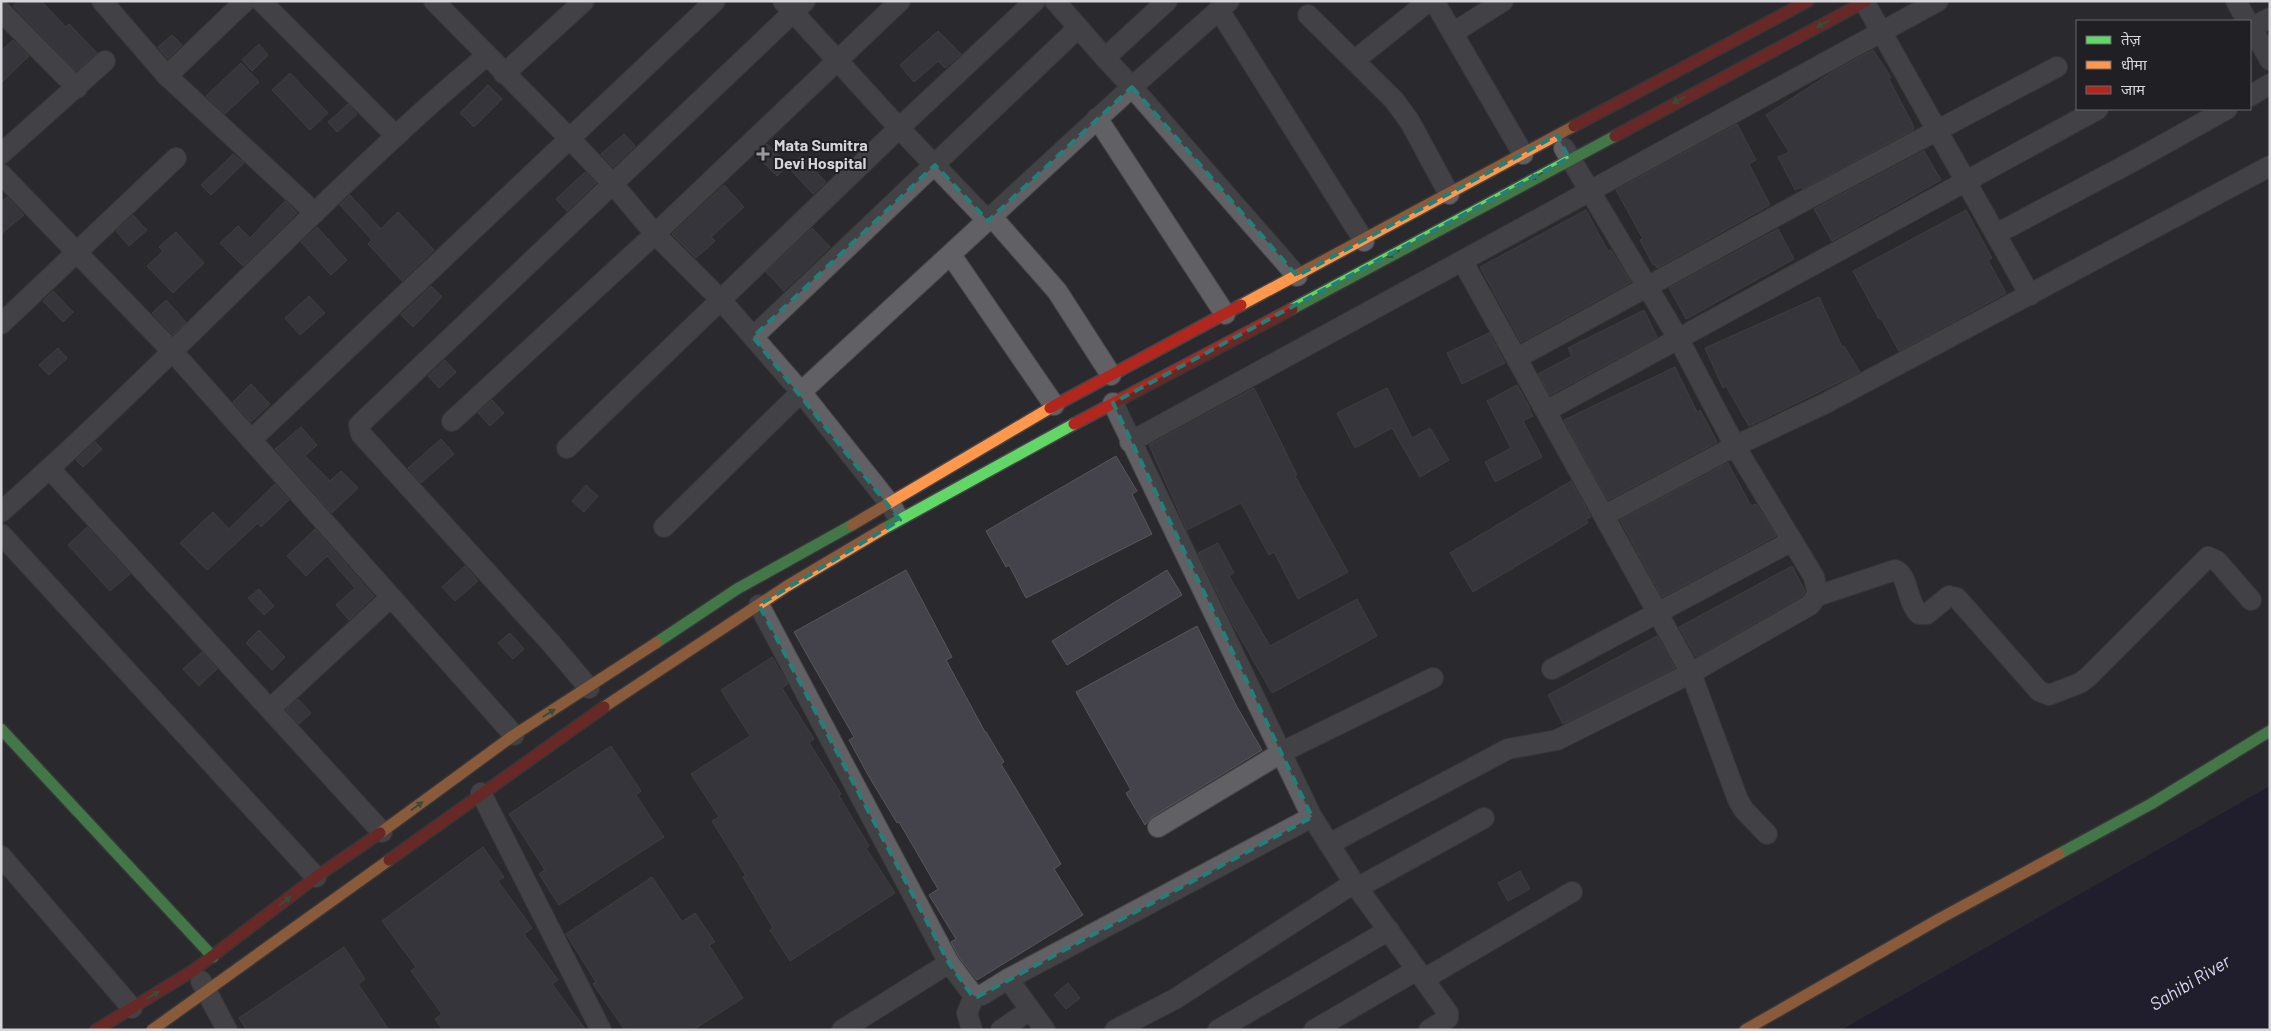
<svg xmlns="http://www.w3.org/2000/svg" width="2271" height="1031" viewBox="0 0 2271 1031" font-family="Barlow,'Noto Sans Devanagari',sans-serif">
<style>
.water{fill:#160e2c}
.building{fill:#44434c;stroke:#57565a}
.lines{fill:none;stroke-linecap:round;stroke-linejoin:round}
.street-casing{stroke:#464548;stroke-width:22}
.fast-casing{stroke:#464548;stroke-width:14}
.slow-casing{stroke:#464548;stroke-width:14}
.jam-casing{stroke:#464548;stroke-width:14}
.street{stroke:#616064;stroke-width:20}
.fast{stroke:#63d668;stroke-width:11}
.slow{stroke:#ff974d;stroke-width:11}
.jam{stroke:#b3261e;stroke-width:11}
.oneway{fill:#417a46}
.marked{fill:none;stroke:#238079;stroke-width:4;stroke-dasharray:10 6;stroke-linejoin:round}
.poi-dot{fill:#9a999d;stroke:#1f1f24;stroke-width:2}
.labels{text-anchor:middle;stroke-width:4;stroke-linejoin:round;paint-order:stroke}
.poi-label{font-size:16px;font-weight:bold;fill:#d6d5d9;stroke:#1f1f24;text-anchor:start}
.water-label{font-size:18px;font-style:italic;fill:#dad5fd;stroke:#1f1f24}
</style>
<rect width="100%" height="100%" fill="#2a292d"/>
<path class="water" d="M2270,786V1030H1841Z"/>
<g class="building">
<path d="M18,1H41L66,27L69,24L97,53L76,71L13,6Z"/>
<path d="M938,31L961,54L945,68L938,61L914,82L900,65Z"/>
<path d="M172,35L182,45L168,59L158,47Z"/>
<path d="M13,40L29,56L1,83V51Z"/>
<path d="M259,44L268,55L252,71L242,60Z"/>
<path d="M1873,50L1891,77L1889,79L1914,127L1913,130L1802,189L1801,187L1795,190L1778,157L1789,152L1766,115L1834,71Z"/>
<path d="M241,63L259,82L225,114L206,96Z"/>
<path d="M290,73L328,113L310,130L272,90Z"/>
<path d="M488,85L502,99L474,127L460,113Z"/>
<path d="M348,104L357,114L337,132L328,122Z"/>
<path d="M1737,124L1756,160L1749,164L1770,205L1657,268L1655,264L1653,265L1640,240L1643,239L1616,190Z"/>
<path d="M624,134L635,146L613,167L601,154Z"/>
<path d="M767,144L789,164L777,176L756,155Z"/>
<path d="M1924,151L1941,180L1832,241L1814,209Z"/>
<path d="M233,154L244,163L211,195L201,185Z"/>
<path d="M801,156L826,182L813,194L789,168Z"/>
<path d="M585,172L596,183L567,211L556,199Z"/>
<path d="M724,185L744,207L711,237L715,241L696,258L672,234Z"/>
<path d="M350,195L381,229L398,212L434,250L402,281L368,244L372,240L340,205Z"/>
<path d="M7,197L24,215L1,234V202Z"/>
<path d="M285,201L297,213L243,266L220,243L238,226L250,238Z"/>
<path d="M1586,210L1608,251L1611,250L1631,282L1521,342L1480,267Z"/>
<path d="M1966,210L1992,258L1988,260L2006,293L1899,351L1881,318L1879,319L1853,271Z"/>
<path d="M133,215L147,230L129,246L116,231Z"/>
<path d="M317,227L347,260L331,275L301,242Z"/>
<path d="M812,228L830,247L784,291L766,272Z"/>
<path d="M1778,229L1794,259L1686,319L1669,288Z"/>
<path d="M176,232L204,263L173,293L147,266L163,251L159,247Z"/>
<path d="M431,286L442,297L413,327L401,315Z"/>
<path d="M53,291L73,312L63,322L43,301Z"/>
<path d="M309,296L325,313L300,335L285,318Z"/>
<path d="M1819,297L1842,347L1844,346L1860,372L1749,426L1726,386L1723,388L1705,348Z"/>
<path d="M166,300L186,322L173,335L152,313Z"/>
<path d="M1644,310L1657,337L1550,395L1538,374L1572,356L1568,348Z"/>
<path d="M1489,333L1505,363L1462,384L1447,353Z"/>
<path d="M58,348L67,358L49,375L39,365Z"/>
<path d="M445,360L456,372L439,388L428,376Z"/>
<path d="M1675,367L1697,412L1700,410L1717,442L1608,500L1564,420Z"/>
<path d="M251,384L270,404L251,422L233,402Z"/>
<path d="M1517,385L1530,408L1529,409L1533,416L1523,421L1542,457L1495,482L1485,462L1511,448L1487,401Z"/>
<path d="M1254,388L1297,475L1295,476L1348,572L1298,599L1274,552L1269,555L1241,503L1187,530L1149,445Z"/>
<path d="M1387,388L1412,438L1430,428L1449,460L1420,477L1392,428L1355,448L1337,413Z"/>
<path d="M492,400L504,413L490,426L478,413Z"/>
<path d="M301,427L317,445L305,456L330,481L341,471L358,488L332,513L275,449Z"/>
<path d="M441,439L454,454L421,483L408,468Z"/>
<path d="M95,442L102,449L83,467L76,460Z"/>
<path d="M1116,456L1137,491L1132,494L1152,534L1026,598L1009,565L1006,567L986,531Z"/>
<path d="M1728,463L1751,506L1756,504L1776,536L1662,597L1620,520Z"/>
<path d="M1571,481L1591,517L1586,519L1588,523L1473,592L1450,553Z"/>
<path d="M275,484L289,500L261,527L258,523L207,570L180,543L213,512L229,529Z"/>
<path d="M586,485L598,496L584,512L572,501Z"/>
<path d="M87,527L130,574L110,591L68,545Z"/>
<path d="M315,529L374,596L349,620L336,605L355,588L327,556L306,576L287,556Z"/>
<path d="M1218,543L1234,573L1229,576L1270,646L1357,599L1377,636L1272,693L1233,625L1198,553Z"/>
<path d="M465,566L478,581L455,601L442,587Z"/>
<path d="M1792,566L1805,591L1802,596L1696,657L1679,627Z"/>
<path d="M906,570L952,657L946,660L985,732H986L1004,762L1001,764L1061,864L1054,869L1083,915L977,980L959,957L951,942L956,939L929,895L938,889L899,822L897,823L868,775L849,740L854,737L794,632Z"/>
<path d="M1167,570L1182,595L1067,665L1052,641Z"/>
<path d="M259,589L274,606L264,615L248,598Z"/>
<path d="M1197,626L1236,705L1262,750L1152,817L1145,825L1126,793L1131,790L1076,692Z"/>
<path d="M259,630L285,657L272,670L246,643Z"/>
<path d="M510,633L524,649L513,659L498,643Z"/>
<path d="M1657,636L1675,668L1563,724L1548,695Z"/>
<path d="M202,652L217,669L199,686L183,669Z"/>
<path d="M772,657L788,684L782,688L814,739L809,742L841,794L839,796L869,846L866,848L895,893L790,961L770,930L773,928L743,877L746,876L712,821L719,817L691,774L750,736L721,690Z"/>
<path d="M298,699L311,713L299,724L286,710Z"/>
<path d="M611,746L641,791L636,795L664,837L559,905L539,874L545,870L509,814Z"/>
<path d="M483,847L504,877L498,881L532,928L524,934L558,980L552,984L586,1030H443L435,1019L442,1014L411,971L416,967L382,921Z"/>
<path d="M1520,871L1530,889L1508,901L1498,883Z"/>
<path d="M652,877L682,922L695,913L715,942L709,945L743,998L693,1030H625L593,984L596,982L566,934Z"/>
<path d="M344,947L365,979L358,984L389,1030H247L239,1018Z"/>
<path d="M1068,983L1080,998L1066,1009L1054,995Z"/>
</g>
<g class="lines">
<defs>
<g id="street">
<path d="M102,1L167,76L315,213"/>
<path d="M261,1L396,136"/>
<path d="M434,1L571,140L613,184L655,234L720,299L801,392L890,504L896,514"/>
<path d="M783,1L899,128L1035,1"/>
<path d="M1055,1L1105,58"/>
<path d="M1167,1L1105,58L1132,87L1229,1"/>
<path d="M1434,1L1523,154"/>
<path d="M1864,1L2030,295"/>
<path d="M2236,1L2247,21"/>
<path d="M1219,10L1364,241"/>
<path d="M1,11L77,88"/>
<path d="M1308,15L1394,100L1410,122L1449,194"/>
<path d="M2250,25L2270,60"/>
<path d="M2250,28L2270,18"/>
<path d="M1453,33L1503,1"/>
<path d="M1355,60L1429,1"/>
<path d="M504,74L584,1"/>
<path d="M167,76L245,1"/>
<path d="M2250,96L2270,84"/>
<path d="M1097,118L1225,314"/>
<path d="M1,154L105,61"/>
<path d="M1,174L173,352L514,735"/>
<path d="M992,217L1057,291L1111,375"/>
<path d="M1996,234L2141,157L2227,109"/>
<path d="M951,255L1054,405"/>
<path d="M1463,262L1691,673L1738,800L1744,810L1767,834"/>
<path d="M1,324L176,158"/>
<path d="M753,337L1078,28"/>
<path d="M1517,358L1800,203L2057,67"/>
<path d="M1113,403L1312,817L1354,883L1448,1013V1018L1429,1030"/>
<path d="M1546,411L2098,109"/>
<path d="M452,421L655,234L900,1"/>
<path d="M251,440L715,1"/>
<path d="M1130,442L1938,1"/>
<path d="M567,448L899,128L988,221"/>
<path d="M50,469L382,832"/>
<path d="M1,512C137,392 262,259 396,136C425,108 456,82 486,56"/>
<path d="M1605,515L1735,446L1826,403L2270,166"/>
<path d="M664,527L801,392L1132,87L1297,276"/>
<path d="M1,534L316,877"/>
<path d="M1817,596L1895,570C1909,575 1906,601 1919,614H1927L1949,596L1957,598L2039,691L2049,695L2080,683L2088,677L2208,557L2217,561L2251,600"/>
<path d="M759,605L949,963L974,996L982,995L1008,979"/>
<path d="M1552,669L1792,541"/>
<path d="M589,688L550,642L361,434L359,425L805,1"/>
<path d="M270,709L391,597"/>
<path d="M481,793L601,1030"/>
<path d="M1158,827L1286,750L1433,678"/>
<path d="M1329,844L1508,749L1557,740L1691,673L1810,605L1818,594L1814,577L1735,446L1678,338L1564,148"/>
<path d="M1,856L132,1008"/>
<path d="M1357,888L1484,818"/>
<path d="M1424,979L1572,892"/>
<path d="M201,981L227,1030"/>
<path d="M842,1030L949,963"/>
<path d="M972,1030L967,1013L974,996"/>
<path d="M1001,1030L1030,1010"/>
<path d="M1045,1030L1008,979L1312,817"/>
<path d="M1115,1030L1175,999L1354,883"/>
<path d="M1218,1030L1389,930"/>
<path d="M1314,1030L1417,970"/>
</g>
<g id="fast">
<path d="M1292,309L1615,136"/>
<path d="M883,529L1074,424"/>
<path d="M656,643L737,589L852,525"/>
<path d="M1,729L213,957"/>
<path d="M2059,854L2151,804L2270,731"/>
</g>
<g id="slow">
<path d="M1241,305L1574,126"/>
<path d="M852,525L1050,408"/>
<path d="M604,707L787,586L883,529"/>
<path d="M380,833L514,735L656,643"/>
<path d="M152,1030L389,860"/>
<path d="M1745,1030L1939,919L2059,854"/>
</g>
<g id="jam">
<path d="M1574,126L1808,1"/>
<path d="M1615,136L1866,1"/>
<path d="M1050,408L1241,305"/>
<path d="M1074,424L1292,309"/>
<path d="M389,860L604,707"/>
<path d="M96,1030L194,970L316,877L380,833"/>
</g>
</defs>
<use href="#street" class="street-casing"/>
<use href="#fast" class="fast-casing"/>
<use href="#slow" class="slow-casing"/>
<use href="#jam" class="jam-casing"/>
<use href="#street" class="street"/>
<use href="#fast" class="fast"/>
<use href="#slow" class="slow"/>
<use href="#jam" class="jam"/>
</g>
<defs><path id="oneway-solid" d="M-6-.8H1V-3.2L6.5 0L1 3.2V.8H-6Z" transform="scale(1.25)"/></defs>
<g class="oneway">
<use href="#oneway-solid" transform="translate(1823 24) rotate(152)"/>
<use href="#oneway-solid" transform="translate(1679 100) rotate(152)"/>
<use href="#oneway-solid" transform="translate(1536 176) rotate(152)"/>
<use href="#oneway-solid" transform="translate(1393 254) rotate(152)"/>
<use href="#oneway-solid" transform="translate(549 713) rotate(-32)"/>
<use href="#oneway-solid" transform="translate(417 806) rotate(-36)"/>
<use href="#oneway-solid" transform="translate(285 901) rotate(-38)"/>
<use href="#oneway-solid" transform="translate(153 995) rotate(-31)"/>
</g>
<path d="M0 0H2271V1031H0ZM1132,87L1297,276L1557,135L1569,158L1113,403L1312,817L977,997L971,994L949,963L759,605L900,520L753,337L935,165L988,221Z" fill="#2a292d" fill-opacity=".55" fill-rule="evenodd"/>
<path class="marked" d="M1132,87L1297,276L1557,135L1569,158L1113,403L1312,817L977,997L971,994L949,963L759,605L900,520L753,337L935,165L988,221Z"/>
<path class="poi-dot" d="M760.5 146.5h5v5h5v5h-5v5h-5v-5h-5v-5h5z"/>
<g class="labels">
<g class="poi-label">
<text x="774" y="151">Mata Sumitra<tspan x="774" dy="18">Devi Hospital</tspan></text>
</g>
<g class="water-label">
<text transform="translate(2190 983) rotate(-31)" y="6">Sahibi River</text>
</g>
</g>
<rect width="2271" height="1031" fill="none" stroke="#d6d5d9" stroke-width="5"/>
<rect x="2076" y="20" width="175" height="90" fill="#1f1f24" stroke="#68686c"/>
<rect x="2086" y="36" width="25" height="8" fill="#63d668" stroke="#68686c"/>
<text x="2121" y="45" font-size="15" fill="#d6d5d9">तेज़</text>
<rect x="2086" y="61" width="25" height="8" fill="#ff974d" stroke="#68686c"/>
<text x="2121" y="70" font-size="15" fill="#d6d5d9">धीमा</text>
<rect x="2086" y="86" width="25" height="8" fill="#b3261e" stroke="#68686c"/>
<text x="2121" y="95" font-size="15" fill="#d6d5d9">जाम</text>
</svg>
